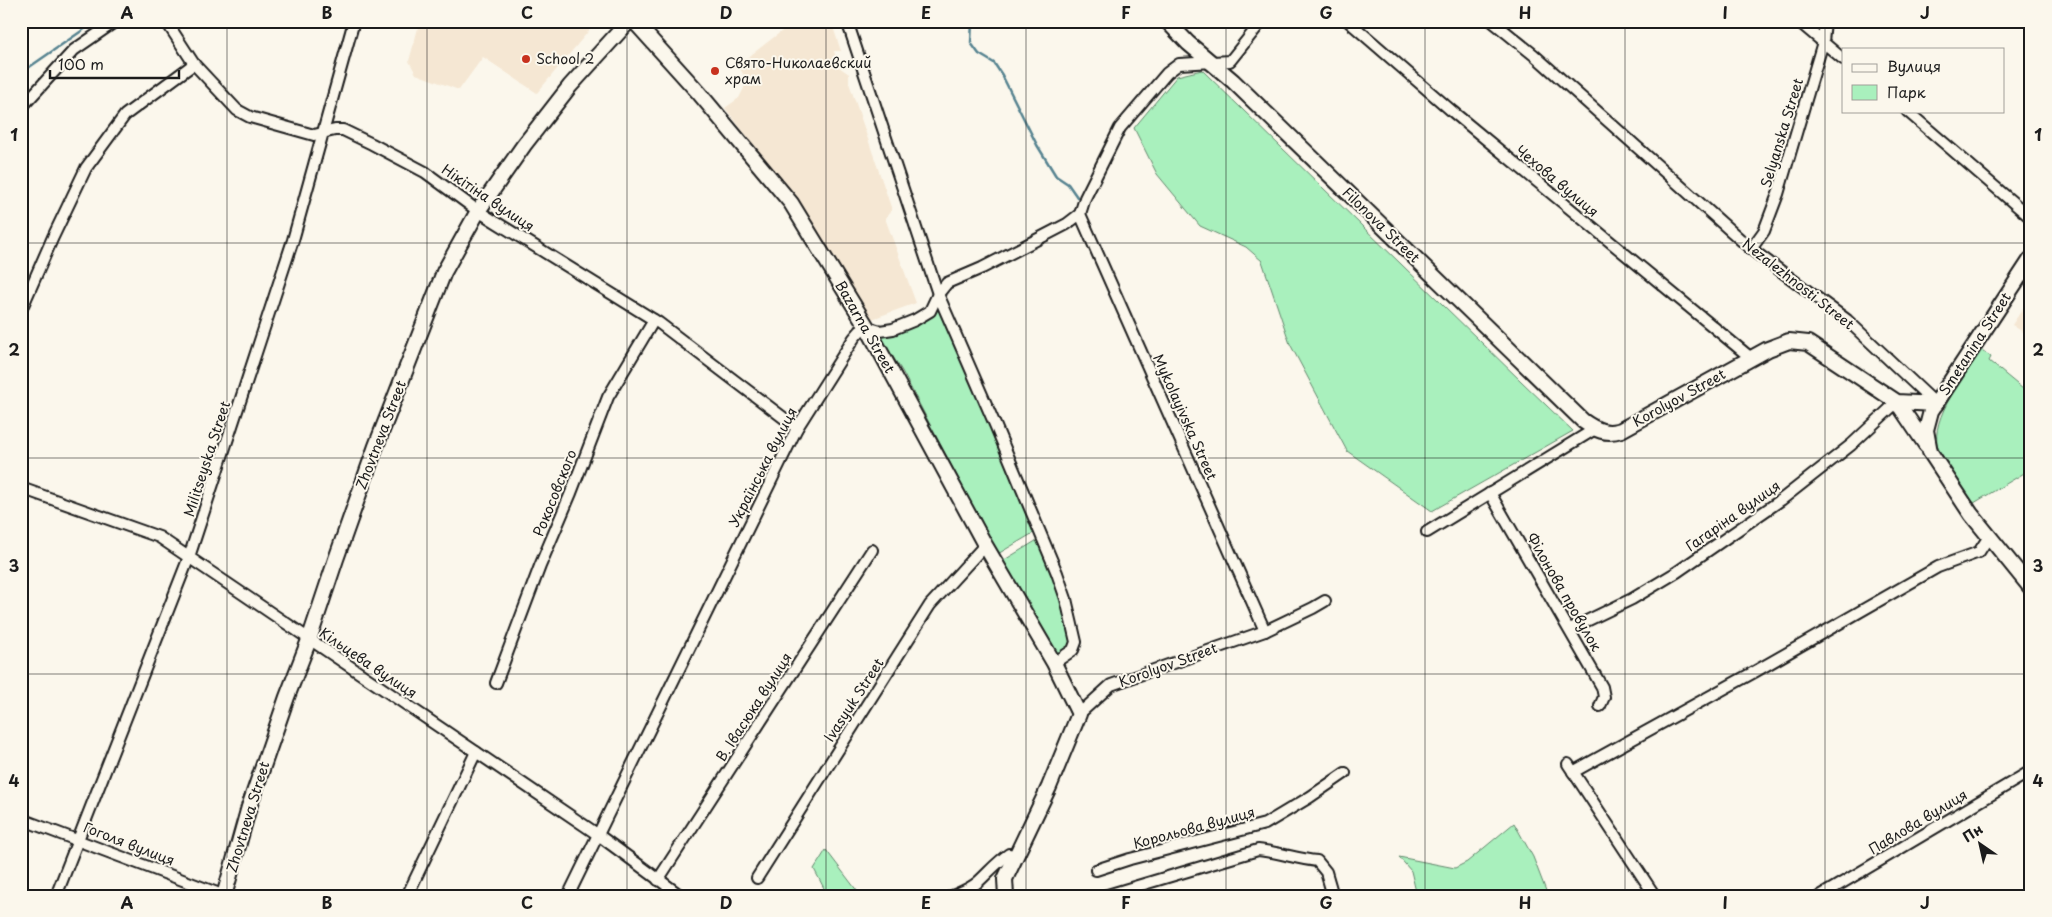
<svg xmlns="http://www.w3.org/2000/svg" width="2052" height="917" viewBox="0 0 2052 917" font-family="'Playpen Sans',sans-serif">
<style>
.built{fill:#f5e7d3}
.green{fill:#a9f0bd;stroke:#62866c}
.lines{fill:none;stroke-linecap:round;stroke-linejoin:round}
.stream{stroke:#568390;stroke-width:2.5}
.street-casing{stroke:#1c1c1c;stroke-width:14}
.secondary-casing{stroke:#1c1c1c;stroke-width:18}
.street{stroke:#fbf7ec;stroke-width:10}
.secondary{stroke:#fbf7ec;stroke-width:14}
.grid{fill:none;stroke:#1c1c1c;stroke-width:1;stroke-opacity:0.55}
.poi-dot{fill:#c8321e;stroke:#fbf7ec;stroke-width:2}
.labels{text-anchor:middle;stroke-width:4;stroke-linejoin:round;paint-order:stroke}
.poi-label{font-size:14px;fill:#1c1c1c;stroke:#fbf7ec;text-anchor:start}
.street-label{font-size:14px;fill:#1c1c1c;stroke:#fbf7ec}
.neatline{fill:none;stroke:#1c1c1c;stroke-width:2}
.grid-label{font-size:16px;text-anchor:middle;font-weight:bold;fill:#1c1c1c}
</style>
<rect width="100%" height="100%" fill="#fbf7ec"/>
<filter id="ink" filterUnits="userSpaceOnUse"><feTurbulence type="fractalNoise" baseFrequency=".02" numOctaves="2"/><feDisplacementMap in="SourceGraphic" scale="10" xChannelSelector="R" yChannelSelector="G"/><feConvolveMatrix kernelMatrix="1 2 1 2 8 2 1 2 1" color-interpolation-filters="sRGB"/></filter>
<g filter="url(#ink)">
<g class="built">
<path d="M420,21H597L537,93L483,57L459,90L416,74L409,61Z"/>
<path d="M795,21H831L841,51H834L839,67L849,74V83L892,210L885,218L916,303L872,319L795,198L725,108L739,98L744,88V76L738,65Z"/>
<path d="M2031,296V337L2012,325Z"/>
</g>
<g class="green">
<path d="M1202,70L1521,381L1573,431L1432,511L1347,451L1290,344L1262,261L1246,247L1200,226L1157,174L1134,128L1177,76Z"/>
<path d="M938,305L967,368L1035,532L996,555L978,516L902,371L881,338Z"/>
<path d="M1982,350L1991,357L1989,361L2023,389L2031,377V469L1974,503C1963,488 1944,466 1938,448C1929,417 1966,375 1982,350Z"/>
<path d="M1039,539L1063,603L1073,642L1068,650L1056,656L1001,562Z"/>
<path d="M1514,823L1533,857L1548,896H1417L1411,871L1399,857L1455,868L1467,862Z"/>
<path d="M826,850L861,896H828L814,869Z"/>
</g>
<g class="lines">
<g class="stream">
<path d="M972,21L971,43L979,54L994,63L1002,75L1037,145L1056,176L1068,184L1077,197"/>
<path d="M21,78L28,68L96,21"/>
</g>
<defs>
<g id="street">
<path d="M166,21L194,64L237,110L250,117L314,135L335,130H343L372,144L425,172L478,211L659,323L797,428"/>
<path d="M847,21L938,294L996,427L1057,573L1066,599L1076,642L1073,650L1054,663"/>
<path d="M1348,21L1453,112L1751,358"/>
<path d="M1492,21L1534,55L1751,249L1847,320L1936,404"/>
<path d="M1798,21L1843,59"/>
<path d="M21,108L74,50L116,21"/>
<path d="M1907,111L2031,218"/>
<path d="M1080,214L1265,631"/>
<path d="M1751,249L1764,231L1778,194L1823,42L1825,21"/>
<path d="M21,310L53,237L86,168L125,115L194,64"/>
<path d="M21,488L159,537L597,834L681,896"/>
<path d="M1490,493L1602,687L1604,697L1600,706"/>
<path d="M1427,532L1595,429"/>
<path d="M1570,629L1632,599L1677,572L1781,500L1851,445L1897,402"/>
<path d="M496,683L540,566L571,493L608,397L654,320"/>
<path d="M1079,714L1111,685L1265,631L1313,608L1325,601"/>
<path d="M1568,764L1655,896"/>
<path d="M1573,772L1756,671L1938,567L1979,552L1988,538"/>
<path d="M21,819L225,896"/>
<path d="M1096,870L1130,859L1265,824L1310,797L1345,773"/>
<path d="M757,878L930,605L985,545"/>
<path d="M658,880L872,550"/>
<path d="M56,896L189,557L293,240L354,21"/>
<path d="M407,896L476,752"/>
<path d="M568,896L797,428L854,338L860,331L867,327L880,331L893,329L915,320L930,311L938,294L947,283L982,268L1067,224L1080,214L1085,198L1120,128L1167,73L1179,64L1230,61L1262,21"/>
<path d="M952,896C961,892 970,889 978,882C988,873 997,862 1009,854L1015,856"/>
<path d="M1104,896L1258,850C1278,852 1297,859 1317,861L1326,872L1333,896"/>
<path d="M1820,896L2031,771"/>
</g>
<g id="secondary">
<path d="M634,21L699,93L791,203L867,327L985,545L1054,663L1079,714L1049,787L1005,879L1006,896"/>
<path d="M1167,21L1188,43L1233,81L1583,421C1596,430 1606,435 1621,430L1768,349L1789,341L1808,343L1897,402L1936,404"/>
<path d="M2031,259L1931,411L1926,430L1930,452L1971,514L2031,588"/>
<path d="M1897,402L1926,445"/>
<path d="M224,896L249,807L287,697L309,640L336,559L376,446L444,272L478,211L524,145L570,86L629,21"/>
</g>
</defs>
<use href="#street" class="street-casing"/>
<use href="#secondary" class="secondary-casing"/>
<use href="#street" class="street"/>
<use href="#secondary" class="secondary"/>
</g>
</g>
<path class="grid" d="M227,21V896M427,21V896M627,21V896M826,21V896M1026,21V896M1226,21V896M1425,21V896M1625,21V896M1825,21V896M21,243H2031M21,458H2031M21,674H2031"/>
<g class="poi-dot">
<circle cx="526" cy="59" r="5"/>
<circle cx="715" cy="71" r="5"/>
</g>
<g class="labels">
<g class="poi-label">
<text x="536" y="64">School 2</text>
<text x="725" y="68">Свято-Николаевский<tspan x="725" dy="16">храм</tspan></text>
</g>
<g class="street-label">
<text transform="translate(1782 133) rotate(-73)" y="5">Selyanska Street</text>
<text transform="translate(1557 181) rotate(40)" y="5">Чехова вулиця</text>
<text transform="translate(488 198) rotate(34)" y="5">Нікітіна вулиця</text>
<text transform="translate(1381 225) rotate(44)" y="5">Filonova Street</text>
<text transform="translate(1798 284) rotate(38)" y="5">Nezalezhnosti Street</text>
<text transform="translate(865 327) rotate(60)" y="5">Bazarna Street</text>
<text transform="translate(1975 344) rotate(-57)" y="5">Smetanina Street</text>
<text transform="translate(1679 398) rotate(-29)" y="5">Korolyov Street</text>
<text transform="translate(1185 417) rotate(66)" y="5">Mykolayivska Street</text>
<text transform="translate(381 435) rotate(-69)" y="5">Zhovtneva Street</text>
<text transform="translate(207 459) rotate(-72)" y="5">Militseyska Street</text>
<text transform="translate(763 467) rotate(-63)" y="5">Українська вулиця</text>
<text transform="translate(555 493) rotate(-68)" y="5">Рокосовского</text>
<text transform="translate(1733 516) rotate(-35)" y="5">Гагаріна вулиця</text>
<text transform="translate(1564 592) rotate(60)" y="5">Філонова провулок</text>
<text transform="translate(368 663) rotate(34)" y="5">Кільцева вулиця</text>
<text transform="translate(1168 665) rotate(-20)" y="5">Korolyov Street</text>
<text transform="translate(854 700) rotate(-57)" y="5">Ivasyuk Street</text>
<text transform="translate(754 707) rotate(-57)" y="5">В. Івасюка вулиця</text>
<text transform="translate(248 817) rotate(-73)" y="5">Zhovtneva Street</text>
<text transform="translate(1918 822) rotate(-31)" y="5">Павлова вулиця</text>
<text transform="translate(1194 828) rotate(-15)" y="5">Корольова вулиця</text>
<text transform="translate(129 844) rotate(21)" y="5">Гоголя вулиця</text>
</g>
</g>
<rect width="2052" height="917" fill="none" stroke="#fbf7ec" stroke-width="55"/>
<rect x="1842" y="48" width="162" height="65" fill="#fbf7ec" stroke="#a29f99"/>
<rect x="1852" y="64" width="25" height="8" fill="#fbf7ec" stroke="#a29f99"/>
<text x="1887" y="72" font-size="15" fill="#1c1c1c">Вулиця</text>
<rect x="1852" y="85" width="25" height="15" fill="#a9f0bd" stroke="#a29f99"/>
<text x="1887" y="98" font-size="15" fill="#1c1c1c">Парк</text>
<g transform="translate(1980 844) rotate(326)" stroke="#fbf7ec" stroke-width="4" paint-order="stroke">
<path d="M0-4L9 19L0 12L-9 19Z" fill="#1c1c1c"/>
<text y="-8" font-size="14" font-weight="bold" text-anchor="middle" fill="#1c1c1c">Пн</text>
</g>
<path d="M50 70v8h129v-8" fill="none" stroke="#1c1c1c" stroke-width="2.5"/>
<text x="58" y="70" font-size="15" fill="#1c1c1c" stroke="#fbf7ec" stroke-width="4" paint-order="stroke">100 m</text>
<rect x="28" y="28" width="1996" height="862" class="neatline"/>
<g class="grid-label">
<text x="127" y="19">A</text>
<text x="327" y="19">B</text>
<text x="527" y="19">C</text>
<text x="726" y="19">D</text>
<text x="926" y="19">E</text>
<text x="1126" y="19">F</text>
<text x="1326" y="19">G</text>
<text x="1525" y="19">H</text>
<text x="1725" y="19">I</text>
<text x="1925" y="19">J</text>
<text x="14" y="141">1</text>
<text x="2038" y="141">1</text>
<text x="14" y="356">2</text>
<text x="2038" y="356">2</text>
<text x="14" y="572">3</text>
<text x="2038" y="572">3</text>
<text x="14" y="787">4</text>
<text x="2038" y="787">4</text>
<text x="127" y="909">A</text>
<text x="327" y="909">B</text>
<text x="527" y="909">C</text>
<text x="726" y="909">D</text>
<text x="926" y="909">E</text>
<text x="1126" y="909">F</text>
<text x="1326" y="909">G</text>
<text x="1525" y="909">H</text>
<text x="1725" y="909">I</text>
<text x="1925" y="909">J</text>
</g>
</svg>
